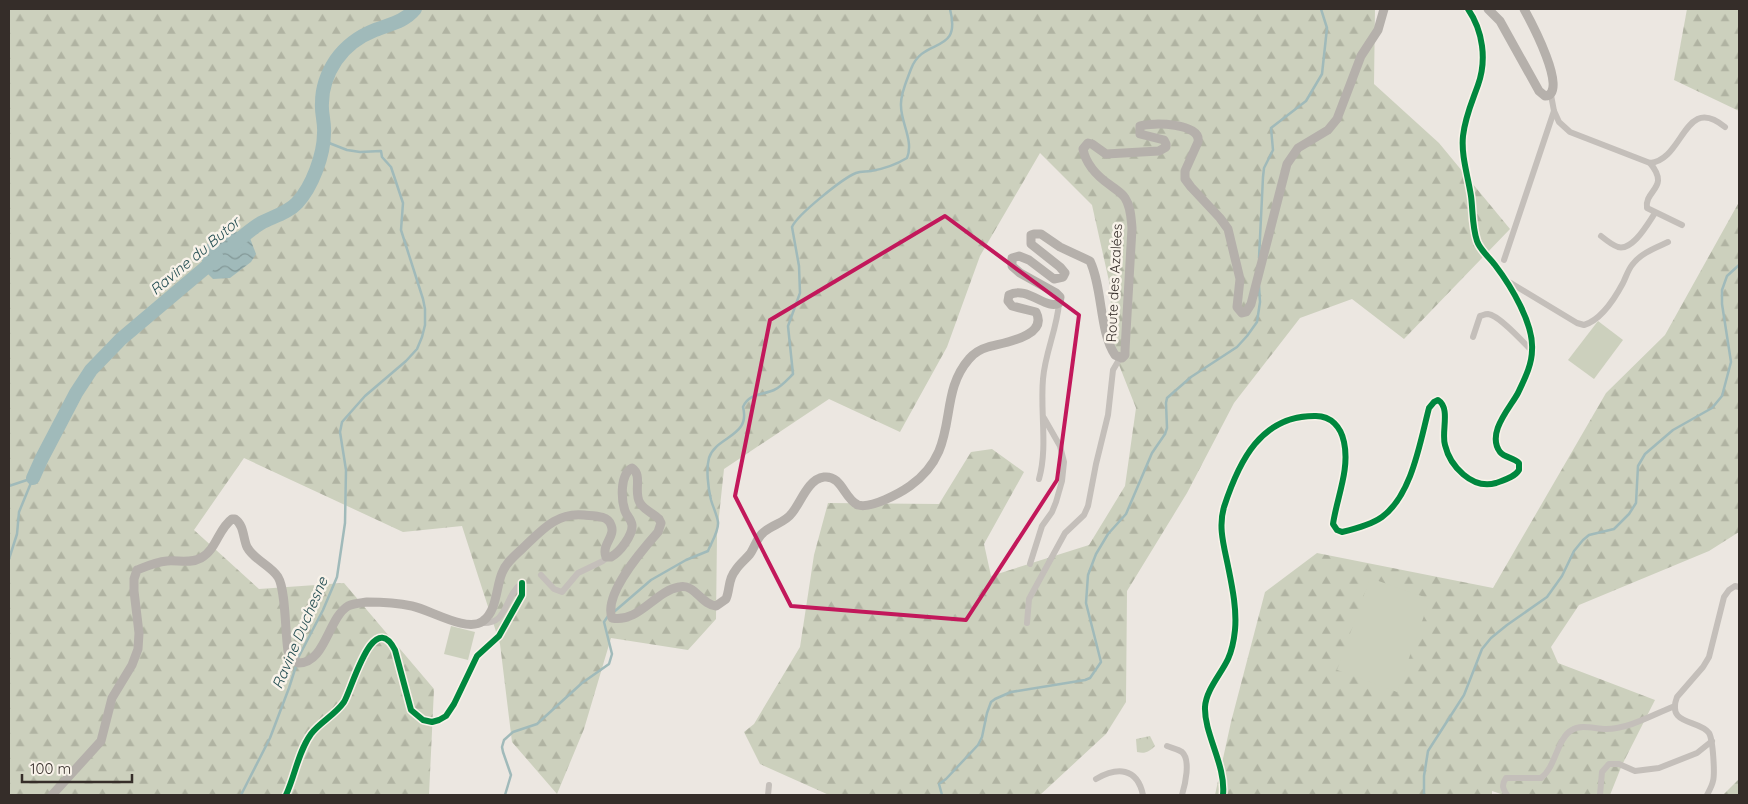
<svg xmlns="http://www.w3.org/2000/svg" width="1748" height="804" viewBox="0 0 1748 804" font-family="Quicksand,sans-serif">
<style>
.forest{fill:url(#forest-firs)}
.park{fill:url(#park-crowns)}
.pitch{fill:#ccd0bd}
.water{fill:url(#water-waves)}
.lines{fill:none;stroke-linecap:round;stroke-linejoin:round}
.stream{stroke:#a0baba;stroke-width:2.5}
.river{stroke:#a0baba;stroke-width:14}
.minor{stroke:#c4bfba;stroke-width:6}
.secondary{stroke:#b5b0ab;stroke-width:9}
.cycleway-casing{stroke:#f8f2e9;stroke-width:9}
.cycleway{stroke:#00873e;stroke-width:6}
.marked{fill:none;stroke:#c2185b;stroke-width:4;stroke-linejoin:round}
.labels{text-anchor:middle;stroke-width:5;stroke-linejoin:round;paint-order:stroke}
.street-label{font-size:14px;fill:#352d29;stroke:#f8f2e9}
.water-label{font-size:15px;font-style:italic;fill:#234d52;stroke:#f8f2e9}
</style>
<defs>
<pattern id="forest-firs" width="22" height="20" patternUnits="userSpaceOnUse" patternTransform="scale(1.25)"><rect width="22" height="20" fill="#ccd0bd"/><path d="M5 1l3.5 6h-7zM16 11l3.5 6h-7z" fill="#b0b3a2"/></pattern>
<pattern id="park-crowns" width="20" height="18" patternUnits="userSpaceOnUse" patternTransform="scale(1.25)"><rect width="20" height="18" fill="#ccd0bd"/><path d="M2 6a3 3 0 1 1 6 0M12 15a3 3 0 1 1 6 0" fill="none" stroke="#b0b3a2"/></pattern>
<pattern id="water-waves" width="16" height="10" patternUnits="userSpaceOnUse" patternTransform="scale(1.25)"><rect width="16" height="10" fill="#a0baba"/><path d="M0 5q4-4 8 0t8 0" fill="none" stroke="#839897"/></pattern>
</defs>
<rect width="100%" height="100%" fill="#ece7e1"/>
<g class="forest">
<path d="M9,9H1375L1374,84L1439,143L1510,229L1404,339L1352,299L1300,318L1234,403L1187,493L1127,591L1126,702L1106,734L1040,795H829L760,764L744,732L754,724L800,647L814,555L828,503L939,504L971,452L992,449L1024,472L984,544L991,576L1089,545L1125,486L1136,408L1110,342L1111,290L1092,205L1040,153L980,256L947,347L900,432L829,399L724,469L717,535L716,619L688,650L611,638L584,729L557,794L512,742L500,644L462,526L403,532L244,458L194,530L259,589L344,583L434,689L429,795H9Z"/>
<path d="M1687,9H1739V111L1674,80Z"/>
<path d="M1739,202V532L1709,551L1579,605L1551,647L1558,663L1655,700L1622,765L1610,795H1504L1492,791V795H1215L1231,722L1265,592L1317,553L1493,588L1606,393L1665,335Z"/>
<path d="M1739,779V795H1723Z"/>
</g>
<path class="park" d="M1150,736L1155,746C1149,752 1145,754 1137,752L1136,739Z"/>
<g class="pitch">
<path d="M1598,321L1623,340L1594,379L1568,360Z"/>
<path d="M1370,578L1430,599L1397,692L1337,670Z"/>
<path d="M451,626L475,632L468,660L444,654Z"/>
</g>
<path class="water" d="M230,231L248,233L256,254L251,262L230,278L213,279L203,269L201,252L213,237Z"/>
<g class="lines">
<g class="stream">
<path d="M1259,258L1263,177L1264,168L1273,150L1271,128L1306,101L1322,74L1327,28L1321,9"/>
<path d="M9,486L33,478"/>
<path d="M9,559L17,534L19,512L33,478"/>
<path d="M615,611L651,580L686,560L708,551C711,543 719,531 718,522C717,515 713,507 711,500C708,488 706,469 709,458C716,436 751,437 743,407C749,393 763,395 774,390C781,387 788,379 793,374L788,326L800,293L799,266L792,227C797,215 843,178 856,173C861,171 866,172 871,171C883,169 897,164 907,158C914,141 901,123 901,106C900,94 907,80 911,69C923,36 962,56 950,9"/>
<path d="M297,660L323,610L337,577L345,523L346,470L340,432L342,422L365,396L406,361L417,349L422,337L425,325V309L423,299L401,230L403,203L391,167L382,157L381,151L360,152L347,150L324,141"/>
<path d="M241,795L270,738L289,688L296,666"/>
<path d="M505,795L511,775L503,752L502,747L504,740L513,732L537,724L582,683L609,664L612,654L604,622L608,616"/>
<path d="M942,795L939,784L946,779L978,745L982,737L987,713L991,702L995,699L1011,692L1085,680L1090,678L1101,662L1086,603L1088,575L1096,554L1108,534L1126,514L1152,453L1165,434L1167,428L1166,403L1167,398L1191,377L1237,347L1247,336L1257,322L1260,302L1259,286"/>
<path d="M1424,795V776L1428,751L1464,695L1482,649L1491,638L1507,625L1547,597L1562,576L1574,551L1583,540L1589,535L1614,529L1629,514L1636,503L1638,466L1645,454L1673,430L1712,408L1722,396L1731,362L1722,304V290L1727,276L1739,265"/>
</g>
<g class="river">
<path d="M234,244C242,237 251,229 261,223C272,217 288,213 297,203C312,187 324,155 324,133C325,123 321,113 322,103C322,88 328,72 336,60C345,47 360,36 375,30C390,24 404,22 415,9"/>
<path d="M33,478L42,458L76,393L91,370L121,339L217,258"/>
</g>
<g class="minor">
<path d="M1551,95L1554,111L1559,122L1570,132L1650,163C1684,160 1684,93 1725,127"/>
<path d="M1650,163C1671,188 1644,190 1647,208L1682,225"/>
<path d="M1601,236C1606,240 1612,245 1618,247C1633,251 1648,223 1655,213"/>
<path d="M1504,260L1554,111"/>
<path d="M1504,279L1577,323L1584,325C1601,320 1615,298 1623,283C1626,277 1628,270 1632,265C1641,253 1655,248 1668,242"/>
<path d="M1473,337L1480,316C1484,315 1484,314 1488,314C1499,315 1524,343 1532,351"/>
<path d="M1039,479C1048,447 1040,412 1043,379C1045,353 1057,329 1059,303"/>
<path d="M1030,564L1042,526L1052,512L1056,502L1062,481L1064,462L1060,446L1044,418"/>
<path d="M541,575L554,589L562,592L578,573L603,561L607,557"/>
<path d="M481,623C509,625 503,597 522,583"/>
<path d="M1027,623L1029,599L1065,533L1084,515L1088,506L1096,464L1108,415L1113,370L1120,358"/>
<path d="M1167,746C1172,748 1178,749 1182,752C1191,760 1185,785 1182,795"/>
<path d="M1096,779C1117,767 1137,767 1143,795"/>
<path d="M286,795C295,776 298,752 311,734C320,722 335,715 344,702C352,689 373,607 395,650L411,710L423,720L432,722L439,720L446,716L454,704L477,656L499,636L522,595V583"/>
<path d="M768,795L769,785"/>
<path d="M1223,795C1226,765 1204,734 1205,707C1206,690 1221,674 1228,659C1232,650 1234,640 1235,630C1237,609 1232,586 1228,566C1224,546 1218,527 1224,507C1239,461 1261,415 1316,416C1331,416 1341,427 1344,442C1350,469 1337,497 1333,524L1337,530L1342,532C1355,529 1372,524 1382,517C1412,495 1420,442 1429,408L1434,402L1438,400C1451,408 1441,432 1445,445C1450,466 1472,490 1496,483C1504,480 1515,477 1519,470V463C1513,457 1505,458 1500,452C1486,433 1510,408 1518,393C1524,380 1532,365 1532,350C1534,324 1511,286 1495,265C1489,257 1480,250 1477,241C1472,226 1473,211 1471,196C1468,176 1461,156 1463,136C1465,117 1472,102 1478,85C1487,60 1483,31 1468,9"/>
<path d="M1507,795C1503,789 1501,785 1506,778H1541C1556,767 1557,738 1572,730C1581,724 1595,729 1606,729C1629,729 1654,714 1675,706"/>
<path d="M1600,795L1602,772L1609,764H1619L1635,771L1659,768L1697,753L1712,741"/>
<path d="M1707,795C1709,791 1712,786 1713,781C1715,774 1713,739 1709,733C1699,719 1666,726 1677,697L1703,667L1709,657L1724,597L1729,590L1735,586L1739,587"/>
</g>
<g class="secondary">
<path d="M1488,9L1500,21L1539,91L1545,96C1570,94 1530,20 1524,9"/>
<path d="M52,795L101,741L112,698L132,665L138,649L139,633L134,591V579L137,570C147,566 156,562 167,561C178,560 190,564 201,558C217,549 218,529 232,519H235C244,525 243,538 247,547C254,560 270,565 278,577C286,590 285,633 288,651L291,656L298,663C325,664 328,618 348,606C354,603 361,603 367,602C381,602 398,603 412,606C431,610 467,633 483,621C497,611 496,587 502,573C506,562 516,555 524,547C542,530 557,512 584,515C593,516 608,515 611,525C616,537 601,544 606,557H611C620,552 633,535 632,525C631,519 627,516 625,511C621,499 620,474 632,468C643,475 633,492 640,503C644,510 653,513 659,519L661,523L658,532C643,549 603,594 612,618C639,623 655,591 679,587C695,583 701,605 716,606L726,599C730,590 728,579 735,571C739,564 745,560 750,554C755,547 757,537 764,532C773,524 785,523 792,513C801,502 808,479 824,477C842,475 844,499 858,505C871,509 900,493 910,486C963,448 935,398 969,359C974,353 981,349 988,347C1001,343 1049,337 1036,312L1012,306L1008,301L1009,295C1027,285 1047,311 1059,303L1060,297L1056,293L1020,273L1012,266V258L1019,256L1029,260L1054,279L1063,277L1065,273L1060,267L1031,244V235L1034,234H1041L1060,247L1090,261C1103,289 1099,331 1115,355L1122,358L1125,355V350L1132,228C1131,218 1131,207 1125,198C1122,193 1115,189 1110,185C1097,176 1086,165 1083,149L1088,143L1092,144L1106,154L1159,151L1166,147V144L1164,140L1140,134V126C1152,122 1202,123 1198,142L1185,171V179L1191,187L1220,218L1228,229L1240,279L1237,307L1242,313L1246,312L1251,304L1287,164L1298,148L1328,130L1337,119L1361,56L1378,30L1384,9"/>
</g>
<defs>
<g id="cycleway">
<path d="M286,795C295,776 298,752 311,734C320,722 335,715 344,702C352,689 373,607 395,650L411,710L423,720L432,722L439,720L446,716L454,704L477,656L499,636L522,595V583"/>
<path d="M1223,795C1226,765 1204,734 1205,707C1206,690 1221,674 1228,659C1232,650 1234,640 1235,630C1237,609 1232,586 1228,566C1224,546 1218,527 1224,507C1239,461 1261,415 1316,416C1331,416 1341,427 1344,442C1350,469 1337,497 1333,524L1337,530L1342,532C1355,529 1372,524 1382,517C1412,495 1420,442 1429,408L1434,402L1438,400C1451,408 1441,432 1445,445C1450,466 1472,490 1496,483C1504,480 1515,477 1519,470V463C1513,457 1505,458 1500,452C1486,433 1510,408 1518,393C1524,380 1532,365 1532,350C1534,324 1511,286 1495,265C1489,257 1480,250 1477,241C1472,226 1473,211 1471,196C1468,176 1461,156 1463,136C1465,117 1472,102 1478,85C1487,60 1483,31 1468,9"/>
</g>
</defs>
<use href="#cycleway" class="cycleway-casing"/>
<use href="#cycleway" class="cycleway"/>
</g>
<path class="marked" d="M945,216L1079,315L1057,480L966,620L791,606L735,496L770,320Z"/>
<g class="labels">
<g class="street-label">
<text transform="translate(1114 283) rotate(-87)" y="5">Route des Azalées</text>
</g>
<g class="water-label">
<text transform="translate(195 256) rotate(-40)" y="5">Ravine du Butor</text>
<text transform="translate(300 633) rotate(-67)" y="5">Ravine Duchesne</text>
</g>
</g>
<rect width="1748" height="804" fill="none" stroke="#352d29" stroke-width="20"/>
<path d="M22 774v8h110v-8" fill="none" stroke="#352d29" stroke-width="2.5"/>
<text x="30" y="774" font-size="15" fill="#352d29" stroke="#f8f2e9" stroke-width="4" paint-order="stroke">100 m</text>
</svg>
